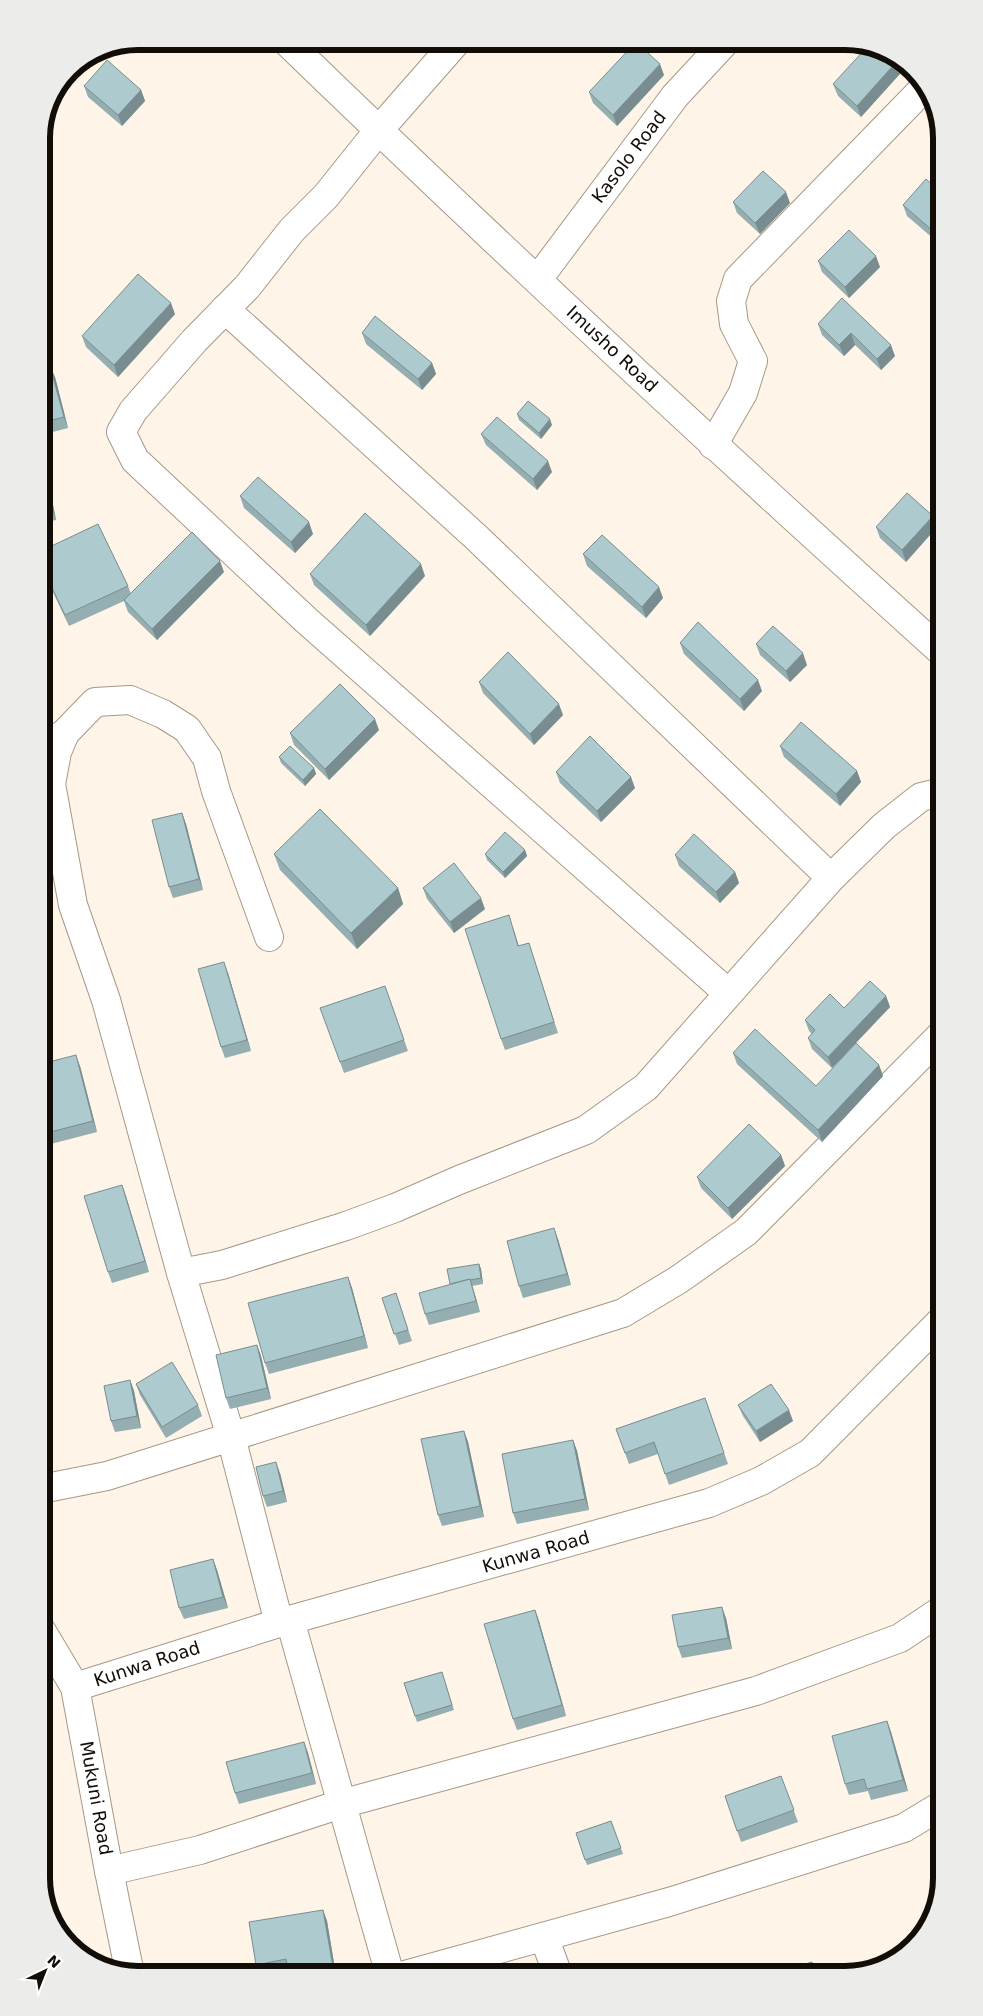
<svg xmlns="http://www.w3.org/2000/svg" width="983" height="2016" viewBox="0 0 983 2016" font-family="'DejaVu Sans',sans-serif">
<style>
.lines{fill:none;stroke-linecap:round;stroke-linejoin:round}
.minor-casing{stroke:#a69885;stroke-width:30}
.minor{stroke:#fff;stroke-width:28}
.wall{fill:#95aeb1}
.shaded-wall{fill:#798d90}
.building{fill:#adcace;stroke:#798d90}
.labels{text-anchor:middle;stroke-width:4;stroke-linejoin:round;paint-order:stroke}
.street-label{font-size:18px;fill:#120d07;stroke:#fff}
.rim{fill:none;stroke:#120d07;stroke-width:6}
</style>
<rect width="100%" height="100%" fill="#fef4e8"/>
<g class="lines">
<defs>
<g id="minor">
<path d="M286,41C501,249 720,452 942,652"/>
<path d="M457,41L378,131L326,196L292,230L247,287L194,341L133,411L121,432L135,460L306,620L728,993"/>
<path d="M538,279L675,96L726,41"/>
<path d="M225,309L476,537L831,878"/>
<path d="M713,445L743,393L753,361L734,324L731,301L738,279L924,88"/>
<path d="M65,733L57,752L51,784L73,905L106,1000L181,1273L222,1265L346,1226L395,1208L459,1180L586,1130L646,1087L831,878L884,826L921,797L942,792"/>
<path d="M51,743L65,733L95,702L130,700L163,714L187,729L207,758L216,791L269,937"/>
<path d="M181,1273L231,1437L279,1623"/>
<path d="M41,1489L107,1476L623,1313L678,1280L746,1232L942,1034"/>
<path d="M290,1620L390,1975"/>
<path d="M41,1630L75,1687L109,1871L130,1974"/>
<path d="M75,1687L279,1623L709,1503L761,1481L810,1453L942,1320"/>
<path d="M109,1871L200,1850L341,1804L756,1691L900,1638L942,1610"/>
<path d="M544,1937L558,1975"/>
<path d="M405,1975L669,1902L904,1828L942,1805"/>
</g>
</defs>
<use href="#minor" class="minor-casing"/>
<use href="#minor" class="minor"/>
</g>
<g class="wall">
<path d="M907,66L861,117L838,96L833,84Z"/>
<path d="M664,75L617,126L593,103L589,92Z"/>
<path d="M84,86L141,90L145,101L122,126L88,97Z"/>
<path d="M942,193V246L907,216L903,205Z"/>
<path d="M733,202L790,203L760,234L737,213Z"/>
<path d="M818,261L880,267L849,298L822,272Z"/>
<path d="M842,298L895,356L881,370L855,345L844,356L822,335L818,324Z"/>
<path d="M175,314L118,377L86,347L82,336Z"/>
<path d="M362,333L432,363L436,374L422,390L366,344Z"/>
<path d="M50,366L55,377L68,428L41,435V368Z"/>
<path d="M517,414L552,425L541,439L519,420Z"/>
<path d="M481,434L552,472L537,490L486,445Z"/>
<path d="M41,453L45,464L56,520L41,523Z"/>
<path d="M240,496L313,534L295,553L244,508Z"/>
<path d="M933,516L937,527L906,562L880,538L876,527Z"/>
<path d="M41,551L128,586L131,594L224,572L157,640L128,612L124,601L69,626L41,567Z"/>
<path d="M583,554L663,598L646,618L587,566Z"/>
<path d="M310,574L425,576L370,636L314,585Z"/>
<path d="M680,643L762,691L744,711L684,654Z"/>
<path d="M756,644L807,665L790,682L760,655Z"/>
<path d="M479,682L563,715L534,745L483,693Z"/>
<path d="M379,730L329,780L294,745L290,733Z"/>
<path d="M780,746L857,771L861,782L840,806L784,757Z"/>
<path d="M279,757L314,768L316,774L305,786L281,763Z"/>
<path d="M556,772L635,788L601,822L560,783Z"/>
<path d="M182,813L186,824L203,890L173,898L169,887Z"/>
<path d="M525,850L527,856L505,878L487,860L485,854Z"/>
<path d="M274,854L398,888L403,904L357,949L280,870Z"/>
<path d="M675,855L735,872L739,883L720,903L679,866Z"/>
<path d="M423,888L485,909L454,933L427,899Z"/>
<path d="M513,927L519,946L529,943L558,1033L505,1050L501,1039Z"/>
<path d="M228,973L251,1051L225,1058L221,1047Z"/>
<path d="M385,986L408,1051L344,1073L340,1062Z"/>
<path d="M886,996L890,1007L832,1068L812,1049L808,1038L812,1034L809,1031L805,1020Z"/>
<path d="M733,1053L816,1086L879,1065L883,1076L822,1142L737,1064Z"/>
<path d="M41,1064L80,1066L97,1132L47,1145L42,1130H41Z"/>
<path d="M781,1155L785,1166L732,1219L701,1188L697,1177Z"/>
<path d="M122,1185L149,1272L112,1283L108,1272Z"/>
<path d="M558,1239L571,1285L523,1298L519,1286Z"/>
<path d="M479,1264L481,1269L483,1284L472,1286L480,1312L429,1325L425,1314L450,1285Z"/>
<path d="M348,1277L352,1288L368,1348L269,1374L265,1363Z"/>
<path d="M396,1293L412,1341L399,1345L382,1298Z"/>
<path d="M257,1345L261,1356L271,1399L230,1409L226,1398Z"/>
<path d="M130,1380L134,1391L141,1428L115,1432L111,1421Z"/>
<path d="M136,1384L198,1405L202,1416L166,1438L140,1395Z"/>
<path d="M705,1398L728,1464L669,1485L658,1454L629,1464L616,1429Z"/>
<path d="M738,1405L793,1421L760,1442L743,1416Z"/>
<path d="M464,1431L468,1442L484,1517L442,1526L438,1515Z"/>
<path d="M573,1440L577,1451L589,1510L517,1524L513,1513Z"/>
<path d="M280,1473L287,1502L267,1507L263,1496Z"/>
<path d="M213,1559L217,1570L228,1608L184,1619L179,1608Z"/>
<path d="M535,1610L539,1621L566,1716L517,1730L513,1719Z"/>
<path d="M726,1618L732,1649L682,1658L678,1647Z"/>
<path d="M442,1672L454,1710L417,1722L404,1683Z"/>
<path d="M887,1721L891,1732L908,1791L871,1800L868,1791L849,1795L845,1784Z"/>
<path d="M304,1742L308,1753L316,1784L239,1804L235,1793Z"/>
<path d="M781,1776L798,1822L741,1842L725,1796Z"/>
<path d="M611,1821L623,1854L587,1865L576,1833Z"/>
<path d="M323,1910L327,1921L336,1975H289V1971L267,1975H260L256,1965Z"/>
</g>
<g class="shaded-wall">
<path d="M899,59L904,61L907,66L861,117L857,106Z"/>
<path d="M660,64L664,75L617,126L613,115Z"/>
<path d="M141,90L145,101L122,126L118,115Z"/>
<path d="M786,192L790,203L760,234L755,223Z"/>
<path d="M876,256L880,267L849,298L845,287Z"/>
<path d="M171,303L175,314L118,377L114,365Z"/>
<path d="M851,333L855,345L844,356L839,345Z"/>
<path d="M891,345L895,356L881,370L877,359Z"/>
<path d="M432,363L436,374L422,390L418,379Z"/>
<path d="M50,366L55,377L68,428L64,417Z"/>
<path d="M550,419L552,425L541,439L539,433Z"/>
<path d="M41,453L45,464L56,520L52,509Z"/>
<path d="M548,461L552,472L537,490L533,479Z"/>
<path d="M933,516L937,527L906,562L902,550Z"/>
<path d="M309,522L313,534L295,553L291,542Z"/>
<path d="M220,561L224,572L157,640L152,629Z"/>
<path d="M421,564L425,576L370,636L366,625Z"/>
<path d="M659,587L663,598L646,618L642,607Z"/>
<path d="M803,653L807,665L790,682L786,671Z"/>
<path d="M758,680L762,691L744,711L740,699Z"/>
<path d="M559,704L563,715L534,745L530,734Z"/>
<path d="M375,719L379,730L329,780L325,769Z"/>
<path d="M314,768L316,774L305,786L303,780Z"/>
<path d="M857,771L861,782L840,806L836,794Z"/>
<path d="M631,777L635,788L601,822L597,811Z"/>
<path d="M182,813L186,824L203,890L199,879Z"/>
<path d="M525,850L527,856L505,878L503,872Z"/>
<path d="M735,872L739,883L720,903L716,892Z"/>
<path d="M398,888L403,904L357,949L351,933Z"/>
<path d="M481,898L485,909L454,933L450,922Z"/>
<path d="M224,962L228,973L251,1051L247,1040Z"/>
<path d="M886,996L890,1007L832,1068L828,1057Z"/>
<path d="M76,1055L80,1066L97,1132L93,1121Z"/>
<path d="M879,1065L883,1076L822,1142L818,1130Z"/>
<path d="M781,1155L785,1166L732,1219L728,1208Z"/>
<path d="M122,1185L126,1196L149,1272L145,1261Z"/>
<path d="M554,1228L558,1239L571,1285L567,1274Z"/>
<path d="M479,1264L481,1269L483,1284L481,1278Z"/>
<path d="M348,1277L352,1288L368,1348L364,1336Z"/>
<path d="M470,1279L474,1291L480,1312L476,1301Z"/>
<path d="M257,1345L261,1356L271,1399L267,1388Z"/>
<path d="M130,1380L134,1391L141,1428L137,1416Z"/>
<path d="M789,1410L793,1421L760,1442L756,1431Z"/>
<path d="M464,1431L468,1442L484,1517L480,1506Z"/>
<path d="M573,1440L577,1451L589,1510L585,1499Z"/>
<path d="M276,1462L280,1473L287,1502L283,1491Z"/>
<path d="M213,1559L217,1570L228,1608L223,1597Z"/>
<path d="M722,1607L726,1618L732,1649L728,1638Z"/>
<path d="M535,1610L539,1621L566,1716L562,1705Z"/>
<path d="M887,1721L891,1732L908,1791L903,1780Z"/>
<path d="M304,1742L308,1753L316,1784L312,1773Z"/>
<path d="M323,1910L327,1921L336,1975L333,1967Z"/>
</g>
<g class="building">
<path d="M636,42L660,64L613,115L589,92Z"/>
<path d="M867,47L899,59L857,106L833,84Z"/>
<path d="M107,60L141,90L118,115L84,86Z"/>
<path d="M763,171L786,192L755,223L733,202Z"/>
<path d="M926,179L942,193V235L940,237L903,205Z"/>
<path d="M849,230L876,256L845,287L818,261Z"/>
<path d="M138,274L171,303L114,365L82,336Z"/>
<path d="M842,298L891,345L877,359L851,333L839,345L818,324Z"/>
<path d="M375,316L432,363L418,379L362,333Z"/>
<path d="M50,366L64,417L41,423V368Z"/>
<path d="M528,401L550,419L539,433L517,414Z"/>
<path d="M497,417L548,461L533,479L481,434Z"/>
<path d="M41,454L52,509L41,511Z"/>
<path d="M258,477L309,522L291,542L240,496Z"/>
<path d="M907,493L933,516L902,550L876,527Z"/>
<path d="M365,513L421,564L366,625L310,574Z"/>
<path d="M98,524L128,586L65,615L41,565V551Z"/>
<path d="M192,532L220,561L152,629L124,600Z"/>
<path d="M602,535L659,587L642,607L583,554Z"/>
<path d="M698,622L758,680L740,699L680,643Z"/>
<path d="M773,626L803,653L786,671L756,644Z"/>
<path d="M508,652L559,704L530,734L479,682Z"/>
<path d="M340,684L375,719L325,769L290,733Z"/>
<path d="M801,722L857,771L836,794L780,746Z"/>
<path d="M590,736L631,777L597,811L556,772Z"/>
<path d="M290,746L314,768L303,780L279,757Z"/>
<path d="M320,809L398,888L351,933L274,854Z"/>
<path d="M182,813L199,879L169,887L152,820Z"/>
<path d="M505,832L525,850L503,872L485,854Z"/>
<path d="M694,834L735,872L716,892L675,855Z"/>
<path d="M454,863L481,898L450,922L423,888Z"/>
<path d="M509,915L518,946L529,943L554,1022L501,1039L465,929Z"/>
<path d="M224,962L247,1040L221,1047L198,969Z"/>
<path d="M870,981L886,996L828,1057L808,1038L815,1030L805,1020L830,994L844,1008Z"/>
<path d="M385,986L404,1040L340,1062L320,1008Z"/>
<path d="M755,1029L816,1086L856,1043L879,1065L818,1130L733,1053Z"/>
<path d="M76,1055L93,1121L43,1134L41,1125V1064Z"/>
<path d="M749,1124L781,1155L728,1208L697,1177Z"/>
<path d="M122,1185L145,1261L108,1272L84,1196Z"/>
<path d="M554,1228L567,1274L519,1286L507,1241Z"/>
<path d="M479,1264L481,1278L470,1280V1279L450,1284L447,1269Z"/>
<path d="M348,1277L364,1336L265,1363L248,1303Z"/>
<path d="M470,1279L476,1301L425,1314L419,1293Z"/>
<path d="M396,1293L408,1330L394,1334L382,1298Z"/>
<path d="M257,1345L267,1388L226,1398L216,1355Z"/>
<path d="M172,1362L198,1405L162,1427L136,1384Z"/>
<path d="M130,1380L137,1416L111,1421L104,1386Z"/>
<path d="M771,1384L789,1410L756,1431L738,1405Z"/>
<path d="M705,1398L724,1453L665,1474L654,1442L625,1453L616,1429Z"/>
<path d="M464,1431L480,1506L438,1515L421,1439Z"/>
<path d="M573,1440L585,1499L513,1513L502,1454Z"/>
<path d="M276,1462L283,1491L263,1496L256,1467Z"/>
<path d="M213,1559L223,1597L179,1608L170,1570Z"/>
<path d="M722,1607L728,1638L678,1647L672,1615Z"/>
<path d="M535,1610L562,1705L513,1719L484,1624Z"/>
<path d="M442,1672L452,1705L415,1716L404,1683Z"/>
<path d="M887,1721L903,1780L867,1789L864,1779L845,1784L832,1736Z"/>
<path d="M304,1742L312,1773L235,1793L226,1762Z"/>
<path d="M781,1776L794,1810L737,1831L725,1796Z"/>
<path d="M611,1821L621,1848L585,1860L576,1833Z"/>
<path d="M323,1910L333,1967L289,1974L286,1959L256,1965L249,1922Z"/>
<path d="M891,1960L882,1967L853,1973L852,1972Z"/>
<path d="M812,1962L816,1972L827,1969L828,1975H786L785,1970Z"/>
</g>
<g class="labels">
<g class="street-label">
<text transform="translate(629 157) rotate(-53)" y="6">Kasolo Road</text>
<text transform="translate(612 349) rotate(43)" y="6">Imusho Road</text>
<text transform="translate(536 1552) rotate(-16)" y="6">Kunwa Road</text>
<text transform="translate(147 1664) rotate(-18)" y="6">Kunwa Road</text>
<text transform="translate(96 1798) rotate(80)" y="6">Mukuni Road</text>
</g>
</g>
<path d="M0 0H983V2016H0ZM138 50H845A88 88 0 0 1 933 138V1878A88 88 0 0 1 845 1966H138A88 88 0 0 1 50 1878V138A88 88 0 0 1 138 50Z" fill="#ececeb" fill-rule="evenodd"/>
<path class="rim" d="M138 50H845A88 88 0 0 1 933 138V1878A88 88 0 0 1 845 1966H138A88 88 0 0 1 50 1878V138A88 88 0 0 1 138 50Z"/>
<g transform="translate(45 1971) rotate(43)" stroke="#ffffff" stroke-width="4" paint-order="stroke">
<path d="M0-4L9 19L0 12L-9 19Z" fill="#120d07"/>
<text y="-8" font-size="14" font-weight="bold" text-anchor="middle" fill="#120d07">N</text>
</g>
</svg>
